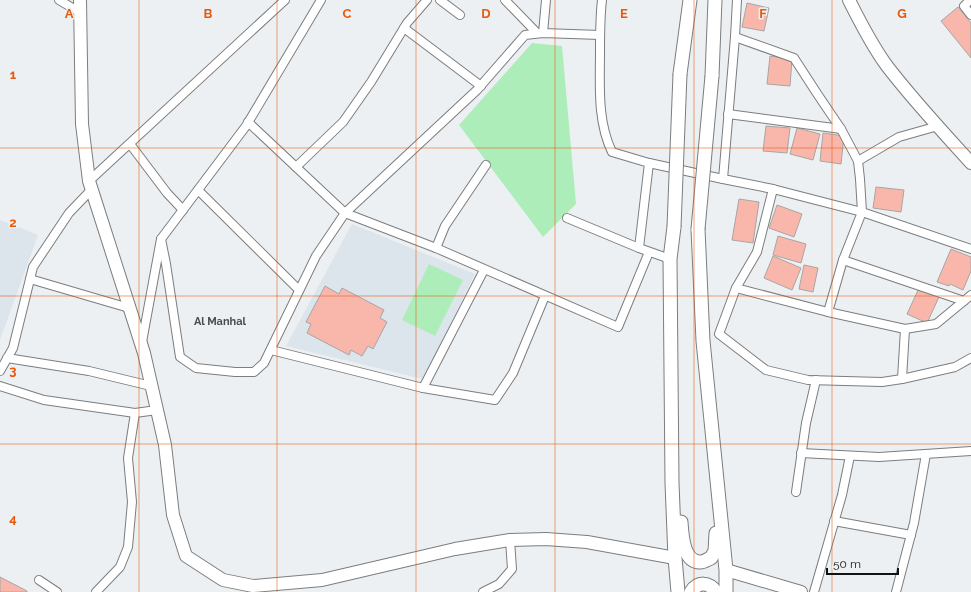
<svg xmlns="http://www.w3.org/2000/svg" width="971" height="592" viewBox="0 0 971 592" font-family="Raleway,sans-serif">
<style>
.built{fill:#dce4ec}
.green{fill:#adedba}
.building{fill:#f9b7ac;stroke:#a8a5a4}
.lines{fill:none;stroke-linecap:round;stroke-linejoin:round}
.street-casing{stroke:#7b7d7f;stroke-width:10}
.secondary-casing{stroke:#7b7d7f;stroke-width:14}
.primary-casing{stroke:#7b7d7f;stroke-width:15}
.street{stroke:#fff;stroke-width:8}
.secondary{stroke:#fff;stroke-width:12}
.primary{stroke:#fff;stroke-width:13}
.primary-bridge-casing{stroke:#7b7d7f;stroke-width:15;stroke-linecap:butt}
.primary-bridge{stroke:#fff;stroke-width:13}
.grid{fill:none;stroke:#e8590c;stroke-width:1;stroke-opacity:0.55}
.labels{text-anchor:middle;stroke-width:3;stroke-linejoin:round;paint-order:stroke}
.neighbourhood-label{font-size:11px;font-weight:bold;fill:#4a4c4e;stroke:#edf0f2}
.grid-label{font-size:13px;text-anchor:middle;font-weight:bold;fill:#e8590c;stroke:#edf0f2;stroke-width:3;stroke-linejoin:round;paint-order:stroke}
</style>
<rect width="100%" height="100%" fill="#edf0f2"/>
<g class="built">
<path d="M0,220L38,235L0,340Z"/>
<path d="M352,224L475,274L423,379L286,346Z"/>
</g>
<g class="green">
<path d="M532,43L562,46L576,204L543,237L459,125Z"/>
<path d="M429,264L463,280L435,336L402,320Z"/>
</g>
<g class="building">
<path d="M747,3L769,8L764,31L742,27Z"/>
<path d="M958,7L971,23V58L941,21Z"/>
<path d="M770,56L792,59L790,86L767,84Z"/>
<path d="M766,126L790,128L787,153L763,151Z"/>
<path d="M797,128L820,134L813,160L790,154Z"/>
<path d="M823,133L844,136L841,164L820,161Z"/>
<path d="M876,187L904,190L901,212L873,208Z"/>
<path d="M739,199L759,202L753,243L732,240Z"/>
<path d="M777,205L802,214L794,237L769,228Z"/>
<path d="M778,236L806,244L801,263L773,255Z"/>
<path d="M951,249L971,257V271L963,290L950,284L949,286L937,282Z"/>
<path d="M773,256L801,268L792,290L764,278Z"/>
<path d="M804,265L818,268L813,292L799,289Z"/>
<path d="M325,286L339,294L342,288L384,310L380,318L387,322L373,349L368,346L362,356L351,350L349,355L307,333L311,324L306,322Z"/>
<path d="M919,288L939,297L927,323L907,314Z"/>
<path d="M0,577L27,591V592H0Z"/>
</g>
<g class="lines">
<defs>
<g id="street">
<path d="M59,0L81,13"/>
<path d="M440,0L460,15"/>
<path d="M505,0L537,33"/>
<path d="M602,0C600,17 600,35 600,52C600,85 597,121 612,152L649,163L639,248"/>
<path d="M737,0L735,37L723,179L773,189L862,212L971,249"/>
<path d="M970,0L964,6L971,15"/>
<path d="M404,28L481,86"/>
<path d="M543,33L546,0"/>
<path d="M735,37L794,58L818,95L841,129L858,161L860,179L862,212L843,260L828,312"/>
<path d="M728,114L841,129"/>
<path d="M248,122L345,213L436,248L618,327L649,252"/>
<path d="M130,144L167,193L183,210"/>
<path d="M858,161L899,137L938,126"/>
<path d="M649,163L723,179"/>
<path d="M296,167L343,122L371,82L407,23L427,0"/>
<path d="M89,181L285,0"/>
<path d="M773,189L757,252L736,288L719,334L766,370L808,380L882,382L902,379L955,367L971,358"/>
<path d="M198,190L299,290"/>
<path d="M567,218L639,248L670,259"/>
<path d="M161,239L166,264L180,357L196,368L235,372H254L264,363L316,256L345,213L477,90L525,35L543,33L600,35"/>
<path d="M436,248L445,226L486,165"/>
<path d="M843,260L964,301"/>
<path d="M30,279L129,308"/>
<path d="M736,288L828,312L905,329L936,324L971,295"/>
<path d="M142,342L161,239L246,126L321,0"/>
<path d="M271,350L423,388L495,400L513,373L545,296"/>
<path d="M7,358L89,371L151,386"/>
<path d="M0,371L13,348L33,267L69,213L92,189"/>
<path d="M902,379L905,329"/>
<path d="M0,386L44,400L135,413L157,410"/>
<path d="M423,388L484,270"/>
<path d="M801,453L879,457L971,451"/>
<path d="M796,492L806,423L816,380"/>
<path d="M834,521L911,535"/>
<path d="M39,580L57,592"/>
<path d="M96,592L120,567L128,547L132,502L128,458L135,413"/>
<path d="M483,592L499,584L512,569L510,540"/>
<path d="M814,592L842,495L850,456"/>
<path d="M896,592L914,523L926,454"/>
</g>
<g id="secondary">
<path d="M80,0L82,124L89,181L144,353L165,445L173,515L186,556L223,580L253,586L322,580L455,549L510,540L546,539L587,542L675,558"/>
<path d="M849,0C860,22 873,47 887,66C913,100 943,132 971,163"/>
<path d="M726,570L801,592"/>
</g>
<g id="primary">
<path d="M680,74L690,0"/>
<path d="M712,76L715,0"/>
<path d="M674,227L670,259L672,483L675,558L678,592"/>
<path d="M698,229L703,341L726,570V592"/>
<path d="M681,522C682,535 683,563 701,562C704,562 708,559 711,558L715,551L716,533"/>
<path d="M691,592C698,581 709,582 716,592"/>
</g>
</defs>
<use href="#street" class="street-casing"/>
<use href="#secondary" class="secondary-casing"/>
<use href="#primary" class="primary-casing"/>
<use href="#street" class="street"/>
<use href="#secondary" class="secondary"/>
<use href="#primary" class="primary"/>
<defs>
<g id="primary-bridge">
<path d="M674,227L680,74"/>
<path d="M698,229L712,76"/>
</g>
</defs>
<use href="#primary-bridge" class="primary-bridge-casing"/>
<use href="#primary-bridge" class="primary-bridge"/>
</g>
<path class="grid" d="M139,0V592M277,0V592M416,0V592M555,0V592M694,0V592M832,0V592M0,148H971M0,296H971M0,444H971"/>
<g class="labels">
<g class="neighbourhood-label">
<text x="220" y="325">Al Manhal</text>
</g>
</g>
<g class="grid-label">
<text x="69" y="18">A</text>
<text x="208" y="18">B</text>
<text x="347" y="18">C</text>
<text x="486" y="18">D</text>
<text x="624" y="18">E</text>
<text x="763" y="18">F</text>
<text x="902" y="18">G</text>
<text x="13" y="79">1</text>
<text x="13" y="227">2</text>
<text x="13" y="375">3</text>
<text x="13" y="523">4</text>
</g>
<path d="M827 568v6h71v-6" fill="none" stroke="#111212" stroke-width="2"/>
<text x="833" y="568" font-size="12" fill="#111212" stroke="#edf0f2" stroke-width="3" paint-order="stroke">50 m</text>
</svg>
